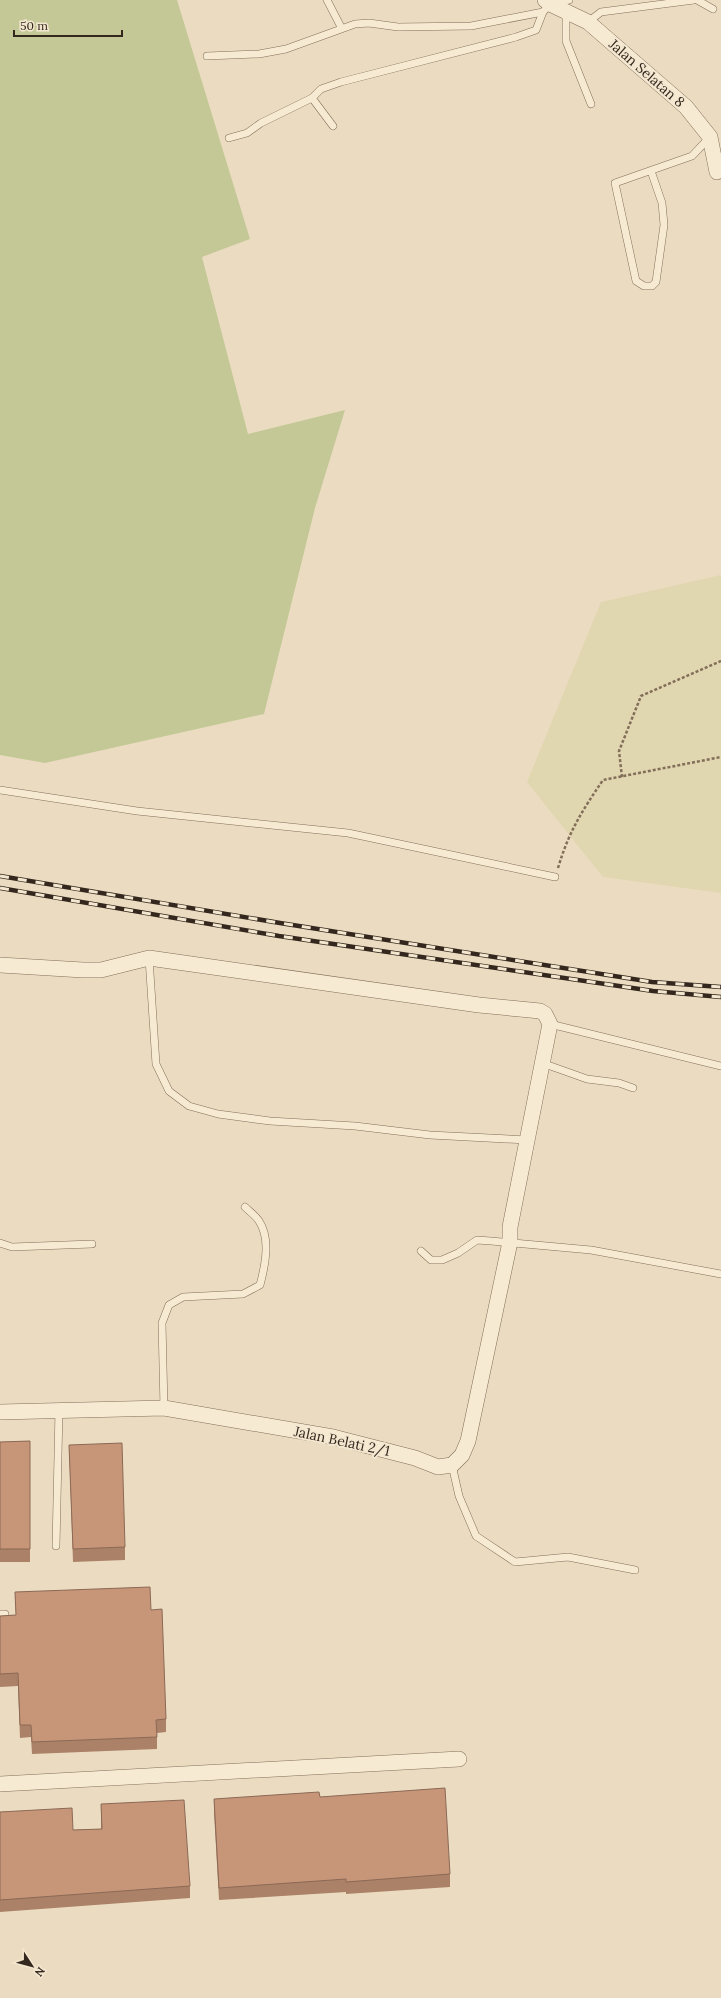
<svg xmlns="http://www.w3.org/2000/svg" width="721" height="1998" viewBox="0 0 721 1998" font-family="Lora,serif">
<style>
.farmland{fill:#e0d6af}
.green{fill:#c4c896}
.lines{fill:none;stroke-linecap:round;stroke-linejoin:round}
.service-casing{stroke:#836e5a;stroke-width:8}
.minor-casing{stroke:#836e5a;stroke-width:16}
.path{stroke:#836e5a;stroke-width:2.5;stroke-dasharray:3 2;stroke-linecap:butt}
.service{stroke:#f6ead3;stroke-width:7}
.minor{stroke:#f6ead3;stroke-width:15}
.rail-casing{stroke:#34271d;stroke-width:4.5}
.rail{stroke:#f3e7d0;stroke-width:3;stroke-dasharray:9;stroke-linecap:butt}
.wall{fill:#ab8168}
.building{fill:#c79679;stroke:#8b6955}
.labels{text-anchor:middle;stroke-width:4;stroke-linejoin:round;paint-order:stroke}
.street-label{font-size:14px;fill:#34271d;stroke:#f3e7d0}
</style>
<rect width="100%" height="100%" fill="#ebdcc1"/>
<path class="farmland" d="M721,575V893L603,877L527,782L601,602Z"/>
<path class="green" d="M0,0H177L250,239L202,257L248,434L345,410L315,508L264,714L45,763L0,755Z"/>
<g class="lines">
<defs>
<g id="service">
<path d="M327,0L341,27"/>
<path d="M697,0L713,9"/>
<path d="M566,11V41L591,104"/>
<path d="M588,22L601,12L694,0"/>
<path d="M207,56L259,54L286,49L355,24L369,23L398,27L471,26L543,12L550,4L569,0"/>
<path d="M333,126L312,98L321,89L341,82L516,37L536,30L543,12"/>
<path d="M229,138L247,133L261,123L312,98"/>
<path d="M651,171L662,203L664,225L656,282L652,286H644L636,281L615,183L692,156L710,137"/>
<path d="M0,790L137,811L348,833L555,877"/>
<path d="M149,958L156,1064L169,1091L189,1106L218,1114L270,1121L355,1126L430,1135L527,1140"/>
<path d="M550,1024L721,1066"/>
<path d="M542,1063L587,1079L619,1083L633,1088"/>
<path d="M0,1243L12,1247L92,1244"/>
<path d="M421,1251L431,1260H442L458,1253L477,1240L491,1241L591,1250L721,1274"/>
<path d="M164,1408L162,1323L169,1305L183,1297L243,1294L260,1285C265,1266 271,1239 259,1221C256,1216 249,1211 245,1207"/>
<path d="M452,1465L459,1496L476,1536L515,1562L568,1557L635,1570"/>
<path d="M56,1546L59,1410"/>
<path d="M0,1614H5"/>
</g>
<g id="minor">
<path d="M545,0L550,4L588,22L686,107L710,137L717,172"/>
<path d="M0,965L83,970H101L149,958L479,1005L540,1011L545,1014L550,1024L510,1227V1242L468,1441L462,1455L452,1465L438,1467L415,1458L333,1437L164,1408L0,1412"/>
<path d="M0,1784L459,1759"/>
</g>
</defs>
<use href="#service" class="service-casing"/>
<use href="#minor" class="minor-casing"/>
<g class="path">
<path d="M622,777L619,751L641,696L721,661"/>
<path d="M558,868C569,831 582,811 603,780L721,757"/>
</g>
<use href="#service" class="service"/>
<use href="#minor" class="minor"/>
<defs>
<g id="rail">
<path d="M0,876L280,923L652,982L721,987"/>
<path d="M0,888L279,936L653,991L721,997"/>
</g>
</defs>
<use href="#rail" class="rail-casing"/>
<use href="#rail" class="rail"/>
</g>
<g class="wall">
<path d="M30,1441V1562H0V1442Z"/>
<path d="M69,1445L125,1547V1560L73,1562Z"/>
<path d="M15,1592L151,1610L166,1719V1732L157,1733V1749L32,1754L31,1737L20,1738L18,1686L0,1687V1616L16,1615Z"/>
<path d="M320,1797L450,1874V1887L346,1894V1892L219,1900L214,1812V1799Z"/>
<path d="M101,1804L190,1886V1898L0,1912V1812L73,1830L101,1829Z"/>
</g>
<g class="building">
<path d="M30,1441V1549H0V1442Z"/>
<path d="M122,1443L125,1547L73,1549L69,1445Z"/>
<path d="M150,1587L151,1610L162,1609L166,1719L156,1720L157,1737L32,1742L31,1725H20L18,1673L0,1674V1616L16,1615L15,1592Z"/>
<path d="M445,1788L450,1874L346,1882V1879L219,1888L214,1799L319,1792L320,1797Z"/>
<path d="M184,1800L190,1886L0,1900V1812L72,1808L73,1830L102,1829L101,1804Z"/>
</g>
<g class="labels">
<g class="street-label">
<text transform="translate(647 73) rotate(41)" y="5">Jalan Selatan 8</text>
<text transform="translate(342 1441) rotate(12)" y="5">Jalan Belati 2/1</text>
</g>
</g>
<g transform="translate(32 1966) rotate(126)" stroke="#f3e7d0" stroke-width="3" paint-order="stroke">
<path d="M0-3L7 15L0 10L-7 15Z" fill="#34271d"/>
<text y="-6" font-size="11" font-weight="bold" text-anchor="middle" fill="#34271d">N</text>
</g>
<path d="M14 30v6h108v-6" fill="none" stroke="#34271d" stroke-width="2"/>
<text x="20" y="30" font-size="12" fill="#34271d" stroke="#f3e7d0" stroke-width="3" paint-order="stroke">50 m</text>
</svg>
